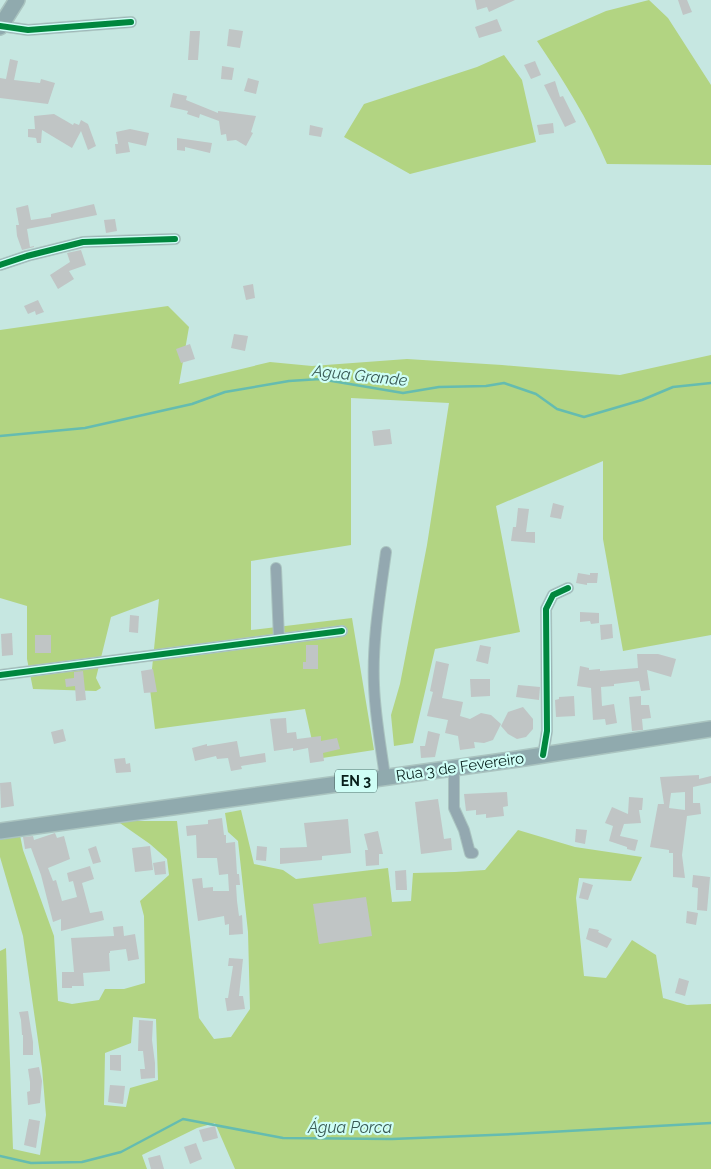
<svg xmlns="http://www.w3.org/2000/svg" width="711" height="1169" viewBox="0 0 711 1169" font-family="Raleway,sans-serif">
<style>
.forest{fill:#b2d482;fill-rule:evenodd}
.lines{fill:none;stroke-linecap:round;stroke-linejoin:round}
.stream{stroke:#65bcb0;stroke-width:2.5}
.building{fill:#c0c5c5;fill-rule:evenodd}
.street-casing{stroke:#aac4c0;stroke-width:12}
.primary-casing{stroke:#aac4c0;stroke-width:18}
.street{stroke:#93a8b0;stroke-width:10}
.primary{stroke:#90aaae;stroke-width:15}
.cycleway-casing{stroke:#cffef6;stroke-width:9}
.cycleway{stroke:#00873e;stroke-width:6}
.labels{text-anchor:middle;stroke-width:4.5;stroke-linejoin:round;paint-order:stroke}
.shield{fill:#cffef6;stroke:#43625d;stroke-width:1}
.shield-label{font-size:14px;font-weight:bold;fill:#071f1b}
.street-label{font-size:15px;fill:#071f1b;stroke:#cffef6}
.water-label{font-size:16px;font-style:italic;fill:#385954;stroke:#cffef6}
</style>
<rect width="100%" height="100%" fill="#c6e7e1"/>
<g class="forest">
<path d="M649,0L668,18L711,85V165L607,164C588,119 564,81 537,41L606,11Z"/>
<path d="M504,55L522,80L536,142L410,174L344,137L364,104L477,67Z"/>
<path d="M168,306L189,327L179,384L270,362L312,366L407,359L502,365L620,375L711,355V635L623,651L603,539V461L496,506L520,632L435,649L413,743L394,746L391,715L400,684L427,545L449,403L351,398V545L251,561V630L352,618L374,750L316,759L305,709L155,729L150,689L159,599L111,617L96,678L101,688L96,691L33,689L27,659V606L0,598V330Z"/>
<path d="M241,810L254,864L283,870L296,879L388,868L392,902L411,901L413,873L455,872L485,870L518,830L575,847L642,857L631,881L579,878L576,898L584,976L606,978L632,940L656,955L663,998L687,1005L711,1004V1169H235L215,1123L197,1128L142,1155L147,1169H0V951L6,948L13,1149L40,1155L46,1115L42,1068L23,936L0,857V839L20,835L23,850L54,936L58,1001L72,1004L99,1000L105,989H124L145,983L144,916L140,901L169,875L167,859L150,844L117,821H177L199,1018L214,1039L231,1037L250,1009L248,932L238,841L228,832L225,813ZM133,1017L156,1019L158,1080L130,1088L126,1107L104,1105L105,1053L131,1043Z"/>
</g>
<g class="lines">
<g class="stream">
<path d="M0,436L85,428L192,404L225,392L289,381L320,379L403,393L439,387L486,386L504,383L536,394L557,409L584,417L642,400L673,387L711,383"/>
<path d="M0,1156L31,1163L82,1162L121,1152L183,1119L283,1138L392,1139L514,1134L711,1123"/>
</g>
</g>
<g class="building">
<path d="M475,0H515L489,12L487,7L477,10Z"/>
<path d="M678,0H687L692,12L683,15Z"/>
<path d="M497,19L502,31L479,38L475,27Z"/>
<path d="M229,29L243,31L240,48L227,46Z"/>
<path d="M190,31H200L198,60H188Z"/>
<path d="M10,59L18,61L14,80L40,83L41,79L55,83L48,104L0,98V78L6,79Z"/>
<path d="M535,61L541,75L531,79L524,65Z"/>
<path d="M222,66L234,68L232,80L221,79Z"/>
<path d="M248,78L259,81L256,94L244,91Z"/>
<path d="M555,81L560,97L563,96L576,122L565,127L544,85Z"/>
<path d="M173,93L187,96L186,100L218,113V111L256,116L251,132L253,133L246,146L236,140L227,141L226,134L221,135L219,121L200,114L199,118L187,114L188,111L170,107Z"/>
<path d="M54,114L73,125L74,123L79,125L81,120L88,124L96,146L88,150L81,131L72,148L42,130L41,143H37L36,138L28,137V129H35L34,116Z"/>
<path d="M553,123L554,133L539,135L537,125Z"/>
<path d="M310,125L323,128L321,137L309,135Z"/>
<path d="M130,129L149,133L146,146L128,142L130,152L116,154L115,144H118L116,132Z"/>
<path d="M177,138L212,143L210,153L185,147V151L177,150Z"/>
<path d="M94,204L97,215L27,229L30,247L34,246V247L22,250L17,236L16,225H19L16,208L28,205L31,220L51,217V214Z"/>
<path d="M115,219L117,231L106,233L104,220Z"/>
<path d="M81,250L86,265L69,271L74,279L58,289L50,275L70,262L67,253Z"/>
<path d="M253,284L255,298L246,300L243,286Z"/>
<path d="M38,300L44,312L36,315L35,311L28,314L24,306Z"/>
<path d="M234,334L248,336L245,351L231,348Z"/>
<path d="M190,344L195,359L181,363L176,349Z"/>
<path d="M390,429L392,444L374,446L372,431Z"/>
<path d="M553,503L564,506L561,519L550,517Z"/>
<path d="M518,508L529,509L526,532H535V543L511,541L513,527H516Z"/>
<path d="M578,573L590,575V573H598L597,583H587V585L576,583Z"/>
<path d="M580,612L599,613V623L591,624L590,621L580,622Z"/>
<path d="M130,615L139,616L138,633L129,632Z"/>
<path d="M612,624L613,638L601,640L600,625Z"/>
<path d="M12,633L13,655L2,656L1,634Z"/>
<rect x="35" y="635" width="16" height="18"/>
<path d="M306,645H318V669H303V662H306Z"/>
<path d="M480,645L491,647L488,664L476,661Z"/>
<path d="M637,654H658L676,659L671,677L647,670L650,690L641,691L639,681L614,684V686L601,687L602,706L614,704L617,723L606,725L605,719L593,720L591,688L577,686L580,666L589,668V670L600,669V671L638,668Z"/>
<path d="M436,661L449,664L442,698L463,702L460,716L470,719L481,713L491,715L501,724L493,740L484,743L474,742L475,748L460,750L458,736L445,733L448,720L427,716L433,692L430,691Z"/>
<path d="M153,669L157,692L144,693L141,671Z"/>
<path d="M83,671L86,700L76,701L75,686L66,687L65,679L74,678V672Z"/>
<path d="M470,679H490V696L471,697Z"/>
<path d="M518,685L540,687L539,700L516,697Z"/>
<path d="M574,696L575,716L556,717L555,700L559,699V697Z"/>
<path d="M641,696V705H649L651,718L642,719L643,730L632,731L629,697Z"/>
<path d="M523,707L533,719V729L526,737L517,739L508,734L501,726L508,712Z"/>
<path d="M286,718L287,733L296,732L297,739L321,736V741L337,738L340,749L323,753L324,761L310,763L308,748L293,751V748L274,751L270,719Z"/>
<path d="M63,729L66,741L54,744L51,732Z"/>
<path d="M428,731L440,734L435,757L421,758L420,746H425Z"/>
<path d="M237,741L240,757L265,753L266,762L241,766L242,769L231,771L228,758L217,759L216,756L195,761L192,748L207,744V746Z"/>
<path d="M125,758L126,764L130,763L131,772L116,773L114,759Z"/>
<path d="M699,775V779L711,776V783L693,787V803H700L701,814L687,816L682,855L685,878L673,877V853H669V850L650,847L658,804H664L660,777ZM685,792V810L669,808L671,793Z"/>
<path d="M11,782L14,806L1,808L0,783Z"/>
<path d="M507,792L508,806L503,807L504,816L486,818V814L476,815V810L466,811L464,794Z"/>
<path d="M629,797L643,798L642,810H639L641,823L624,824L620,836L638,840L635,851L627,849V847L609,841L613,826L605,823L612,807L628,814Z"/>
<path d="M438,799L444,839L451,838L452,850L421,854L415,802Z"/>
<path d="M222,818L224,835H226V843L235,842L237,874H239L240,885H236L237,901L239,916L242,915L243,934L229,935V924L225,925L224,916L198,921L192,879L202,878L203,888L213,887V891H229L228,874L219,875L217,858H197L196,835L187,836L186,826L208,824V820Z"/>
<path d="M348,819L351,853L322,856V860L280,864V848L307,847L304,823Z"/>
<path d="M576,829L587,830L585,844L575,842Z"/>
<path d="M378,831L383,854H379V865L366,866L365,850H368L364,834Z"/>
<path d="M55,833L57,838L64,836L70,859L48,868L53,881L56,880L62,901L77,897L73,881L69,882L67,873L90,866L94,879L82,883L90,913L102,911L104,920L61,931V919L53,922L41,875L31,848L25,849L23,837L33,836L34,840Z"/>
<path d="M96,846L101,862L93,864L88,849Z"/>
<path d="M150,846L153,870L135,872L132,848Z"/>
<path d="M257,846L267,847L266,861L256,860Z"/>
<path d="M165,861L166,874L155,875L153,863Z"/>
<path d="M406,870L407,890H396L395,871Z"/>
<path d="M693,875L710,877L707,911L697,910L698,888L692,887Z"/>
<path d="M583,882L593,885L588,900L579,898Z"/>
<path d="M366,897L372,936L319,944L313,904Z"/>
<path d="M687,911L698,913L696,925L686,923Z"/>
<path d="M123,926L124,936L135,934L139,959L128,961L126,949L110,951V953H109L110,971L83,973L84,986H72V988H62V972H74L71,938L114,936L113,927Z"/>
<path d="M589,928L599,930L598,932L612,939L607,948L586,939Z"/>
<path d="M229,958L243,959L239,996H243L245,1009L227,1011L225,998H228L233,966H228Z"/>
<path d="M679,978L689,981L685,996L675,993Z"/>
<path d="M28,1011L33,1042V1055H23V1035H22L21,1020L19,1012Z"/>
<path d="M139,1020L153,1021L152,1040L155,1063V1078L141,1079L140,1069H145L143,1051H138Z"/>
<path d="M110,1055H121V1071L110,1070Z"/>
<path d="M39,1067L42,1081L40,1103L28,1105L27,1092L30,1091V1082L28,1069Z"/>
<path d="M110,1085L125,1086L123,1104L108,1102Z"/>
<path d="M29,1119L40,1121L36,1148L24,1145Z"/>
<path d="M215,1126L218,1138L203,1142L199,1130Z"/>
<path d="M196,1143L202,1159L190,1164L184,1147Z"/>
<path d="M160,1155L164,1169H151L148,1158Z"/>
</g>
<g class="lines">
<defs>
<g id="street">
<path d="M0,26L28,30L131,22"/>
<path d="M0,265L27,256L83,242L175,239"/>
<path d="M276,568L279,639"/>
<path d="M0,675L342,631"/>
<path d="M543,755L547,731L546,609L553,595L568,588"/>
<path d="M454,768V808L464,830L470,853H473"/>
<path d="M385,777C381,747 375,716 374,685C372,641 380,596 386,552"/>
</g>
<g id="primary">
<path d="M0,27L17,0"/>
<path d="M0,831L518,759L711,729"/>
</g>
</defs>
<use href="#street" class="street-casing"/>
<use href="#primary" class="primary-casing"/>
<use href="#street" class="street"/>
<use href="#primary" class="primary"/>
<defs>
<g id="cycleway">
<path d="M0,26L28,30L131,22"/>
<path d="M0,265L27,256L83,242L175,239"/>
<path d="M0,675L342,631"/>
<path d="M543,755L547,731L546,609L553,595L568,588"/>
</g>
</defs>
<use href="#cycleway" class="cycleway-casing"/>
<use href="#cycleway" class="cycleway"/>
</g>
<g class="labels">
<rect class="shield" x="335" y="769.5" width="42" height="23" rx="4"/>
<g class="shield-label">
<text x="356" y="786">EN 3</text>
</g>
<g class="street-label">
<text transform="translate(460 767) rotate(-8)" y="5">Rua 3 de Fevereiro</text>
</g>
<g class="water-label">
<text transform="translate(360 375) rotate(6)" y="6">Agua Grande</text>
<text x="350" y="1133">Água Porca</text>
</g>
</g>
</svg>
